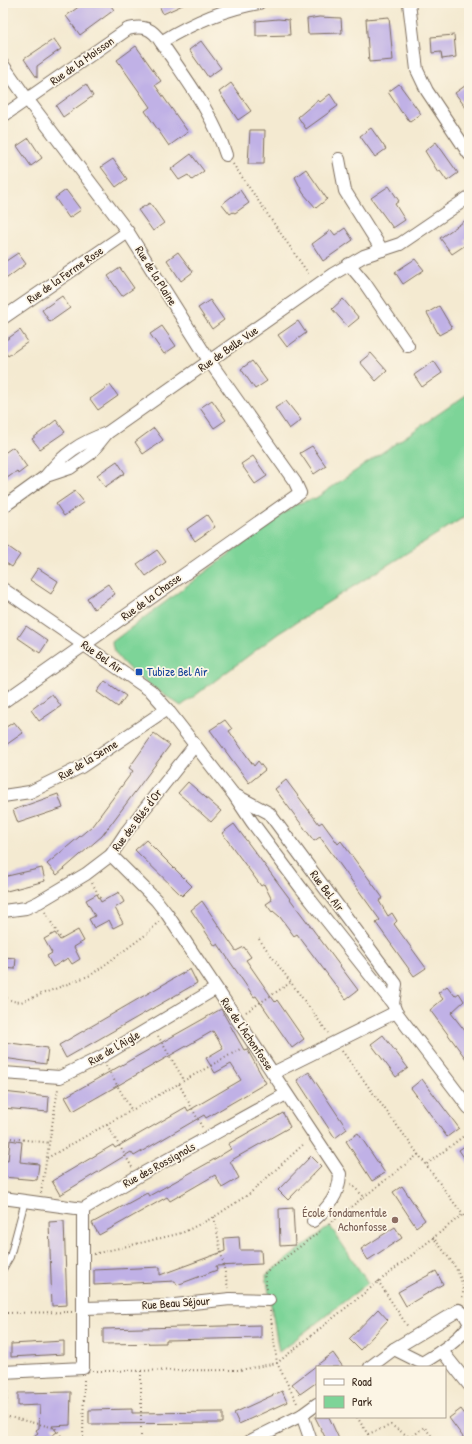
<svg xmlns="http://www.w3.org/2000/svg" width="472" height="1444" viewBox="0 0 472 1444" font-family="'Patrick Hand',sans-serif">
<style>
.green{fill:#7dd498;stroke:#5c7f5b}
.building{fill:#c0b1e6}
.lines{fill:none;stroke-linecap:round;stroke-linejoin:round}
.lane-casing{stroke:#7c6d5d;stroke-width:8}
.street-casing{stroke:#7c6d5d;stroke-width:14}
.path{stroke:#7c6d5d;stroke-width:2;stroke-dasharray:1 3;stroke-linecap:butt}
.lane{stroke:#fff;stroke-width:6}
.street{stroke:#fff;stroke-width:12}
.transit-dot{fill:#1a4fb4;stroke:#fcf5e5;stroke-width:1.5}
.education-dot{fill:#8d6e63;stroke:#fcf5e5;stroke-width:1.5}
.labels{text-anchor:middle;stroke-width:3.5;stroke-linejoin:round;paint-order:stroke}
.street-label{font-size:12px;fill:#3b2a1e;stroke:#fcf5e5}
.transit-label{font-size:12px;fill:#164399;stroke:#fcf5e5;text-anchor:start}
.education-label{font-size:12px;fill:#785e54;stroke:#fcf5e5;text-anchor:end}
</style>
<rect width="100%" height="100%" fill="#fcf5e5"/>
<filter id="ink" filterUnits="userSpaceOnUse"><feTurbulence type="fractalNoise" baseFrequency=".025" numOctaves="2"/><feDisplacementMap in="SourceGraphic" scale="8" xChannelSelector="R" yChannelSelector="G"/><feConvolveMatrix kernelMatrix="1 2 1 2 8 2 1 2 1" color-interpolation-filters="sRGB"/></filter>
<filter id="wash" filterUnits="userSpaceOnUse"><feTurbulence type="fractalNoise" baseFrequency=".012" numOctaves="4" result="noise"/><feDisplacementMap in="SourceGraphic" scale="16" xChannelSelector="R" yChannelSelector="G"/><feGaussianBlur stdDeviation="0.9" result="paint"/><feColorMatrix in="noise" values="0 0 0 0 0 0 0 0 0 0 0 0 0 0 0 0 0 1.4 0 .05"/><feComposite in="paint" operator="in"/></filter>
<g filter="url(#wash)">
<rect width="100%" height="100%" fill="#f4ead1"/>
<g class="green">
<path d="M469,393V514L279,633L181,706C164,694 111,663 112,642L296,504L316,498Z"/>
<path d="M330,1226L368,1283L279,1352L266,1275Z"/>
</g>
<g id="blocks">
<g class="building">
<path d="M84,3H109L114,10L80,35L66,16Z"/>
<path d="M158,3H187L163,14Z"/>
<path d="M319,17L341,18L342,33L308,34L307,19Z"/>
<path d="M389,17L393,60L369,62L366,19Z"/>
<path d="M278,19L289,20L290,35L256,36V21Z"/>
<path d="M454,35L456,57L442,59L441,52L432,53L431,37Z"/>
<path d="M54,39L61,49L37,66V78L24,59Z"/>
<path d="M201,41L221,68L208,77L189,50Z"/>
<path d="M136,46L161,81L155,85L188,132L169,146L145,111L150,107L117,60Z"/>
<path d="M231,83L251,111L238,120L219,92Z"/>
<path d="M469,83V112L455,93Z"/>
<path d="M86,84L93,96L63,117L56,106Z"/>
<path d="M399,84L421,114L410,122L403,112L402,113L388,92Z"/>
<path d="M330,94L338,106L306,129L298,117L318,100L320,102Z"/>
<path d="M371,128L386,149L375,157L360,136Z"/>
<path d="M250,130H265L264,164H248Z"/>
<path d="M29,138L42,158L31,166L17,146Z"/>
<path d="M436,142L458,173L447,181L440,171L438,172L425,151Z"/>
<path d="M191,154L204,171L192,180L188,175L179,180L171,169Z"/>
<path d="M113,159L127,179L116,187L101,167Z"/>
<path d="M306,169L327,199L316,208L303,193L295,177Z"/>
<path d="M389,186L399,201L395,204L405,220L393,228L371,198Z"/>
<path d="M66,190L81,210L69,218L55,198Z"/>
<path d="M240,190L249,203L235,213L233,212L230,214L222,204Z"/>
<path d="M150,203L164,223L153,231L138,210Z"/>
<path d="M469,218V237L464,240L467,244L452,254L440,238Z"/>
<path d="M345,228L353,240L323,261L312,244L331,230L335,235Z"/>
<path d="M178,252L193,272L181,281L167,260Z"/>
<path d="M18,253L26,264L3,281V263Z"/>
<path d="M415,259L424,270L403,284L395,272Z"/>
<path d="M120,268L134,288L122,296L108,276Z"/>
<path d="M62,296L70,308L50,322L42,310Z"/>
<path d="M343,299L359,318L348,327L332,309Z"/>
<path d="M210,300L224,320L212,329L198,308Z"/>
<path d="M439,306L452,328L439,335L427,313Z"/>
<path d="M298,321L306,333L287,347L278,335Z"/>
<path d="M162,326L176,346L164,354L150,334Z"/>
<path d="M20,330L28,342L8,356L3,349V342Z"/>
<path d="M371,353L387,371L376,381L360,362Z"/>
<path d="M252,361L267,381L255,389L241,369Z"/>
<path d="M434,361L442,373L422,387L414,375Z"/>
<path d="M110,385L118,396L98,410L90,399Z"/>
<path d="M212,400L226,420L214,428L200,408Z"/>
<path d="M286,401L301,420L289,429L275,408Z"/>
<path d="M56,420L65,432L40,449L32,439Z"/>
<path d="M154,428L163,440L143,454L135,442Z"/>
<path d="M312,446L326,466L314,474L300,453Z"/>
<path d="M13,447L27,467L18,474L17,471L3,481V454Z"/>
<path d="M253,456L267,476L255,484L241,464Z"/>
<path d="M117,461L125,473L105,487L97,475Z"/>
<path d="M75,491L84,502L64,516L56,504Z"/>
<path d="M207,515L215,527L195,541L187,529Z"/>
<path d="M3,543L20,555L12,567L3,561Z"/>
<path d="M157,550L166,562L146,576L137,564Z"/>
<path d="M38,568L58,581L51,594L30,580Z"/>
<path d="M108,584L115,594L94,609L87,598Z"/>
<path d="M26,626L48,641L40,653L18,638Z"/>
<path d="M105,681L126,696L118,707L97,692Z"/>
<path d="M52,694L61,706L39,721L31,710Z"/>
<path d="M225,720L232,729L229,731L254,766L258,761L265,770L249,783L210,730Z"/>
<path d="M14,722L23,733L3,747V729Z"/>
<path d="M154,733L170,745L102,836L57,875L47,864L92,826L133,771L129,768Z"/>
<path d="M286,780L319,824L322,822L338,844L341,841L383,898L379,901L388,916L392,913L397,921L394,924L426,968L414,976L376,923L380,920L320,837L314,841L275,789Z"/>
<path d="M188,782L221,811L211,822L178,793Z"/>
<path d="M58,794L63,808L18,823L13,810Z"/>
<path d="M234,824L358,990L346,999L297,934L294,936L280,917L273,911L272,912L266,904L272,900L264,884L261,886L222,833Z"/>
<path d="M146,840L192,886L182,896L135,850Z"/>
<path d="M42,868L45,881L3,892V877Z"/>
<path d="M119,892L124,902L115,908L123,923L113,928L109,920L94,928L89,919L95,916L86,900L97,894L101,902Z"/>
<path d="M202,901L236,951L244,947L251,957L246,960L275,1002L277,1000L304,1039L292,1048L256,996L254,997L218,944L215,946L191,910Z"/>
<path d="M78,930L84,941L74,947L80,959L72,964L68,958L53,967L47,956L52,953L44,939L55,933L60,940Z"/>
<path d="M3,957L16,958L15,969L3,968Z"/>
<path d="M190,969L197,983L66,1058L59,1045Z"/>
<path d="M447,986L455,996L459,993L464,1001L451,1013L469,1036V1063L430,1010L443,999L438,993Z"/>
<path d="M221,1009L244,1050L247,1049L266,1083L206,1118L204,1115L134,1156L131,1152L60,1195L52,1181L113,1145L115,1148L186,1107L188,1111L241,1080L231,1064L215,1073L206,1058L223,1048L213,1031L73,1111L65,1097Z"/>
<path d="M383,1035L408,1068L396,1077L371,1044Z"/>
<path d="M3,1042L48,1048L46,1064L3,1058Z"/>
<path d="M309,1072L347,1129L335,1138L297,1080Z"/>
<path d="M422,1079L459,1128L447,1137L411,1088Z"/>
<path d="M3,1092L49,1097L48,1112L3,1108Z"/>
<path d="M283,1113L290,1127L230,1161L239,1178L222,1188L215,1175L170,1201L167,1197L99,1235L92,1223L147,1193L149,1196L208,1163L231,1149L228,1144Z"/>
<path d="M358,1133L385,1173L372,1181L346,1141Z"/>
<path d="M10,1140L22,1142L20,1162L39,1164L37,1180L3,1177V1160L8,1161Z"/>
<path d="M469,1143V1165L459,1150Z"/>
<path d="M311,1156L321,1166L288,1200L278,1190Z"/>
<path d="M402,1186L425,1220L416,1227L393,1192Z"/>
<path d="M293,1208L295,1245L280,1246L279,1209Z"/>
<path d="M64,1221L67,1305L52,1306L49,1222Z"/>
<path d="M395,1227L402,1238L368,1260L361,1249Z"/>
<path d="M239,1237L240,1250H261L262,1264L216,1266L217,1270L177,1285L175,1281L94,1285V1270L160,1267V1275L225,1251L224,1238Z"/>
<path d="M436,1271L443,1284L406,1306L398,1292Z"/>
<path d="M378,1309L388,1320L360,1350L349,1339Z"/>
<path d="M261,1325V1338L166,1340V1343L103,1344V1329Z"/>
<path d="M64,1341V1354L11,1357V1344Z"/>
<path d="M333,1353L343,1367H317V1382L300,1394L292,1384Z"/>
<path d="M282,1391L287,1402L239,1424L234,1413Z"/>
<path d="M71,1392L70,1425L52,1426L57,1432L44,1441H26L38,1433L36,1430L39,1428L40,1405L18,1406V1393Z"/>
<path d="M132,1409V1413L223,1412V1423L89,1424V1410Z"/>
<path d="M461,1409L469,1420V1441H466L449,1418Z"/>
<path d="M315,1417H329L340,1441H327Z"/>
</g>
</g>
</g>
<g filter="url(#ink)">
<use href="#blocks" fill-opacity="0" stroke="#7c6d5d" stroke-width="1"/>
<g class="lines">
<defs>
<path id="lane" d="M3,1269L10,1257L25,1201"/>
<g id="street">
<path d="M409,3L417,70L427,91L469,154"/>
<path d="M161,42C185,78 213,113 226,155"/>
<path d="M3,65L27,99L128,232L210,362L295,482L300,493L3,702"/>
<path d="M3,116L128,29C143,25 152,28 161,42C192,23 223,9 259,3"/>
<path d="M339,159L345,191L382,250"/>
<path d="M349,264L364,282L408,346"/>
<path d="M3,318L128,232"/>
<path d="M107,433L333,274L364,256L400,244L469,197"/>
<path d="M3,507L46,476L70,468L91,453L107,433C81,442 63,454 46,476"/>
<path d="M3,589L151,691L167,709L234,795L252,822L301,888L393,1004L396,1012L469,1108"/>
<path d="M235,795L269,813L396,984L393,1004"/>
<path d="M3,796L30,792L81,767L167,709"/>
<path d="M111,855L156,900L167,914L340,1174C339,1195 329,1207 313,1221"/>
<path d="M3,911L26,908L39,902L86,874L111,855L127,831L195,745"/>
<path d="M3,1073L60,1077L101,1057L215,989"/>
<path d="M273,1073L396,1012"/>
<path d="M3,1198L83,1209L138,1176L286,1094"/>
<path d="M83,1308L165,1306L230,1299L269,1300"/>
<path d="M394,1349L422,1363C440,1353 456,1342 469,1326"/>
<path d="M442,1351L469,1385"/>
<path d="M370,1367L394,1349L459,1310L465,1315L469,1322"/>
<path d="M3,1372L83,1368V1209"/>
<path d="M302,1415L311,1441"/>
<path d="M250,1441L302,1415L317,1404"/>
</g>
</defs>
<use href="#lane" class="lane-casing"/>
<use href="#street" class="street-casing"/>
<g class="path">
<path d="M233,164L310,276"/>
<path d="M92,883L101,899"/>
<path d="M45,912L60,937"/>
<path d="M259,939L328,1033"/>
<path d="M3,996L12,1001L21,1002L91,975L148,933L159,921"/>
<path d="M246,1012L290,983"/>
<path d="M158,1036L184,1080"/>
<path d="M342,1051L469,1223"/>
<path d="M106,1066L132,1111"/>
<path d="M179,1084L202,1127"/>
<path d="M107,1125L132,1167"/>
<path d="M3,1137L50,1143"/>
<path d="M47,1158L242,1048"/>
<path d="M427,1164L469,1132"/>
<path d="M351,1184L363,1196"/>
<path d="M41,1193L58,1089"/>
<path d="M214,1217L228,1288"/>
<path d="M329,1224L419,1154"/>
<path d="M433,1237C445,1254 468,1276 462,1299"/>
<path d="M94,1254L182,1233L214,1217L249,1194L305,1143"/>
<path d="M3,1277L4,1360"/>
<path d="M378,1281L408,1327"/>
<path d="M267,1289L264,1274L319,1232"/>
<path d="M270,1311L277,1363L298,1405"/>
<path d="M3,1313L72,1312"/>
<path d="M93,1371L240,1370L277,1363L463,1214"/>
<path d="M141,1371V1441"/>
<path d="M5,1416L55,1428L65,1441"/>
<path d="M357,1417L372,1441"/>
<path d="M368,1434L391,1425L411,1438"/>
<path d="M3,1440L8,1384"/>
<path d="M83,1441L84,1379"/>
<path d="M407,1441L424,1427L436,1441"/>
</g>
<use href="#lane" class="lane"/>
<use href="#street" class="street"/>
</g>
</g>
<rect class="transit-dot" x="135" y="668" width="8" height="8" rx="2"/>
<circle class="education-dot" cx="395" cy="1220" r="4"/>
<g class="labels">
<g class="street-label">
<text transform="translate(82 61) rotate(-35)" y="4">Rue de la Moisson</text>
<text transform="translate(65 275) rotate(-35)" y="4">Rue de la Ferme Rose</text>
<text transform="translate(156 276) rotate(58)" y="4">Rue de la Plaine</text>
<text transform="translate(228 349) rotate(-35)" y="4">Rue de Belle Vue</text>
<text transform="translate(151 597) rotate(-36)" y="4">Rue de la Chasse</text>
<text transform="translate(102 657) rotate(35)" y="4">Rue Bel Air</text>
<text transform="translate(88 760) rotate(-31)" y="4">Rue de la Senne</text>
<text transform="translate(137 820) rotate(-53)" y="4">Rue des Blés d'Or</text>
<text transform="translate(327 891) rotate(53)" y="4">Rue Bel Air</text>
<text transform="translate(247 1034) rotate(56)" y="4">Rue de l'Achonfosse</text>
<text transform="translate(114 1048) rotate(-30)" y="4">Rue de l'Aigle</text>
<text transform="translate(159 1165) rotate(-29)" y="4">Rue des Rossignols</text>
<text transform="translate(176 1303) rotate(-4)" y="4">Rue Beau Séjour</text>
</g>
<g class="transit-label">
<text x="147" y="676">Tubize Bel Air</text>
</g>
<g class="education-label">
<text x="387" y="1217">École fondamentale<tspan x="387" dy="14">Achonfosse</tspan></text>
</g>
</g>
<rect width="472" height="1444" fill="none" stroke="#fcf5e5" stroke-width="16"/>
<rect x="316" y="1366" width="130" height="52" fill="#fcf5e5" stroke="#afa495"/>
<rect x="324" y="1379" width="20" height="6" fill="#ffffff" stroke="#afa495"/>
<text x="352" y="1386" font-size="12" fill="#3b2a1e">Road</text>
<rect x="324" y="1396" width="20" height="12" fill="#7dd498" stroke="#afa495"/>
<text x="352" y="1406" font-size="12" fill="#3b2a1e">Park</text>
</svg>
